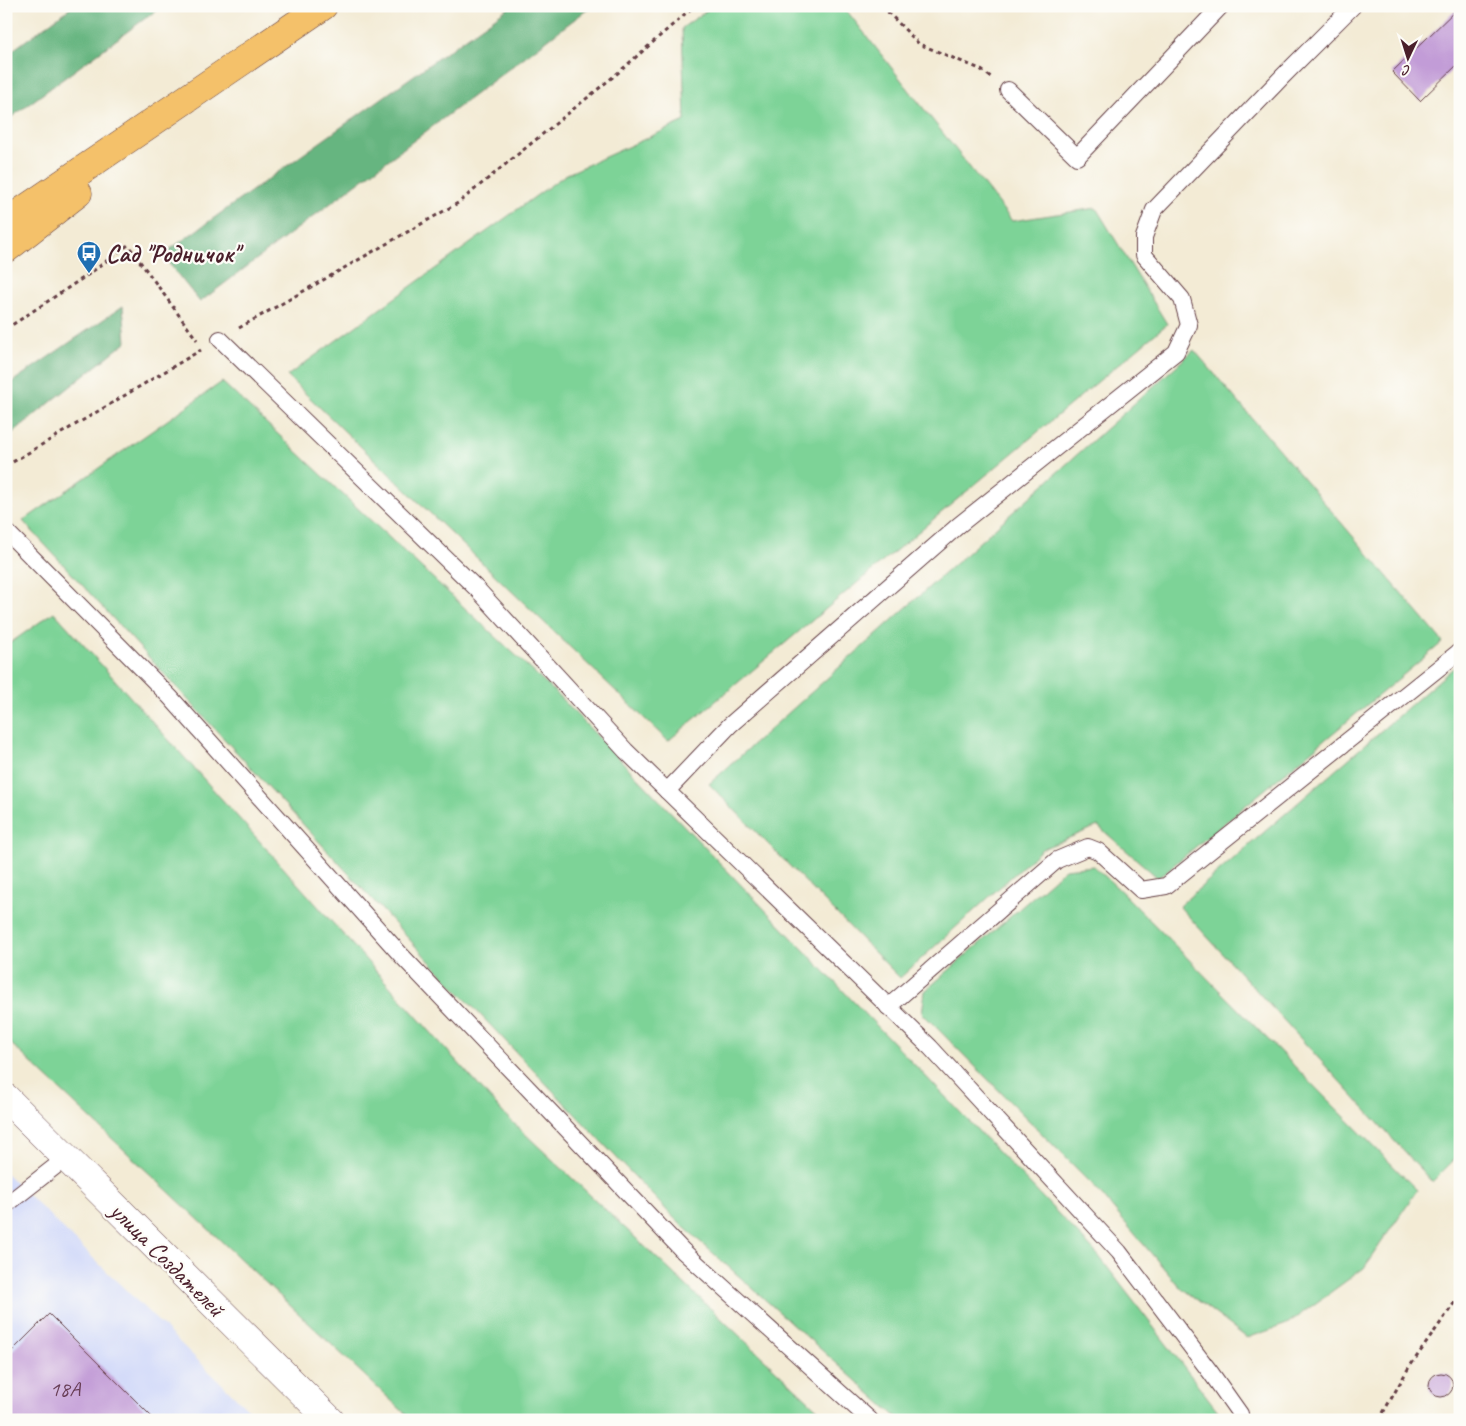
<svg xmlns="http://www.w3.org/2000/svg" width="1466" height="1426" viewBox="0 0 1466 1426" font-family="Caveat,sans-serif">
<style>
.built{fill:#d1d9f9}
.green{fill:#7dd397;stroke:#647961}
.forest{fill:#66b580;stroke:#586a56}
.building{fill:#c29cd7}
.lines{fill:none;stroke-linecap:round;stroke-linejoin:round}
.lane-casing{stroke:#633e44;stroke-width:18}
.street-casing{stroke:#633e44;stroke-width:29}
.primary-casing{stroke:#633e44;stroke-width:29}
.path{stroke:#633e44;stroke-width:3;stroke-dasharray:4 4;stroke-linecap:butt}
.lane{stroke:#fff;stroke-width:16}
.street{stroke:#fff;stroke-width:28}
.primary{stroke:#f4c16a;stroke-width:28}
.labels{text-anchor:middle;stroke-width:4.5;stroke-linejoin:round;paint-order:stroke}
.number-label{font-size:22px;fill:#683e56}
.poi-label{font-size:25px;font-weight:bold;fill:#4a1f2b;stroke:#fdfcf7;text-anchor:start}
.street-label{font-size:25px;fill:#4a1f2b;stroke:#fdfcf7}
</style>
<rect width="100%" height="100%" fill="#fdfcf7"/>
<filter id="ink" filterUnits="userSpaceOnUse"><feTurbulence type="fractalNoise" baseFrequency=".02" numOctaves="2"/><feDisplacementMap in="SourceGraphic" scale="10" xChannelSelector="R" yChannelSelector="G"/><feConvolveMatrix kernelMatrix="1 2 1 2 8 2 1 2 1" color-interpolation-filters="sRGB"/></filter>
<filter id="wash" filterUnits="userSpaceOnUse"><feTurbulence type="fractalNoise" baseFrequency=".0096" numOctaves="4" result="noise"/><feDisplacementMap in="SourceGraphic" scale="20" xChannelSelector="R" yChannelSelector="G"/><feGaussianBlur stdDeviation="1.12" result="paint"/><feColorMatrix in="noise" values="0 0 0 0 0 0 0 0 0 0 0 0 0 0 0 0 0 1.4 0 .05"/><feComposite in="paint" operator="in"/></filter>
<g filter="url(#wash)">
<rect width="100%" height="100%" fill="#f3ebd5"/>
<path class="built" d="M6,1173L259,1420H6Z"/>
<g class="green">
<path d="M713,6H843L1012,221L1096,208L1167,324L668,741L287,376L565,175L685,121L682,28Z"/>
<path d="M1194,350L1443,642L1158,878L1098,826L1042,849L900,978L709,784Z"/>
<path d="M222,382L553,690L1098,1255L1221,1415L1215,1420H900L676,1220L432,964L23,521Z"/>
<path d="M54,612L505,1115L829,1420H412L6,1039V646Z"/>
<path d="M1459,663L1460,1154L1432,1182L1179,906Z"/>
<path d="M1094,866L1125,895L1417,1190L1364,1268L1287,1324L1247,1338L1179,1286L1093,1185L922,1013L925,991L1065,869Z"/>
</g>
<g class="forest">
<path d="M73,6H162L6,121V55Z"/>
<path d="M511,6H592L200,302L162,255Z"/>
<path d="M123,306L126,342L6,438V386Z"/>
</g>
<g id="blocks">
<g class="building">
<path d="M1460,6V62L1420,101L1392,72Z"/>
<path d="M49,1314L155,1420H6V1357Z"/>
<circle cx="1441" cy="1385" r="12"/>
</g>
</g>
</g>
<g filter="url(#ink)">
<use href="#blocks" fill-opacity="0" stroke="#633e44" stroke-width="1"/>
<g class="lines">
<defs>
<g id="lane">
<path d="M1008,90L1077,157L1221,6"/>
<path d="M220,339L478,590L626,751L930,1047L1119,1252L1211,1373L1240,1414L1241,1420"/>
<path d="M6,531L170,697L401,955L683,1251L870,1420"/>
<path d="M667,791L730,725L959,525L1176,352L1189,325L1182,299L1144,255V237L1154,210L1283,76L1353,6"/>
<path d="M888,1007L1057,860L1088,847L1098,851L1141,890L1166,886L1460,651"/>
<path d="M6,1205L66,1158"/>
</g>
<path id="street" d="M6,1098L330,1420"/>
<g id="primary">
<path d="M6,222L323,6"/>
<path d="M6,249L78,193"/>
</g>
</defs>
<use href="#lane" class="lane-casing"/>
<use href="#street" class="street-casing"/>
<use href="#primary" class="primary-casing"/>
<g class="path">
<path d="M882,6L919,44L980,69L992,78"/>
<path d="M239,328L458,203L619,72L694,6"/>
<path d="M6,329L89,274L128,245L197,340"/>
<path d="M6,466L201,350"/>
<path d="M1379,1420L1408,1369L1460,1295"/>
</g>
<use href="#lane" class="lane"/>
<use href="#street" class="street"/>
<use href="#primary" class="primary"/>
</g>
</g>
<defs>
<symbol id="bus-pin" viewBox="-11 -11 22 30"><path d="M0 17L-7.5 6A9.5 9.5 0 1 1 7.5 6Z" fill="#1f6fb2" stroke="#fdfcf7"/><path d="M-5-6H5V4H4V6H2V4H-2V6H-4V4H-5ZM-3.5-4V0h7V-4ZM-3.5 1.2v1.5H-2V1.2ZM2 1.2v1.5H3.5V1.2Z" fill="#fff"/></symbol>
</defs>
<g fill-rule="evenodd">
<use href="#bus-pin" x="75" y="239" width="28" height="38"/>
</g>
<g class="labels">
<g class="number-label">
<text x="65" y="1396">18А</text>
</g>
<g class="poi-label">
<text x="106" y="262">Сад "Родничок"</text>
</g>
<g class="street-label">
<text transform="translate(168 1259) rotate(45)" y="9">улица Создателей</text>
</g>
</g>
<rect width="1466" height="1426" fill="none" stroke="#fdfcf7" stroke-width="25"/>
<g transform="translate(1408 58) rotate(184)" stroke="#fdfcf7" stroke-width="4" paint-order="stroke">
<path d="M0-4L9 19L0 12L-9 19Z" fill="#4a1f2b"/>
<text y="-8" font-size="14" font-weight="bold" text-anchor="middle" fill="#4a1f2b">С</text>
</g>
</svg>
